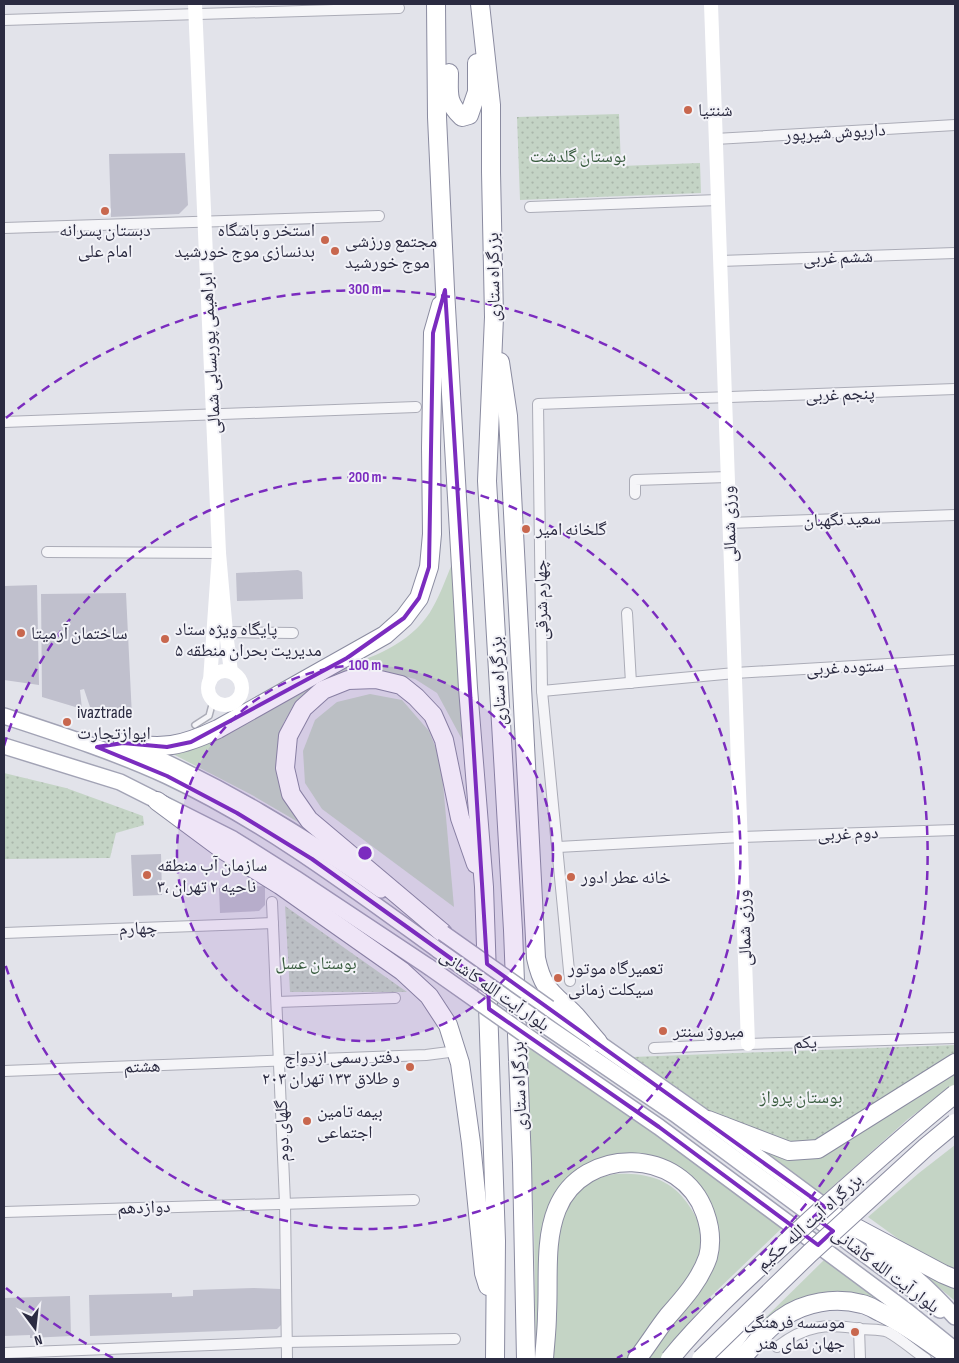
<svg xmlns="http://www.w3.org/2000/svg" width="959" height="1363" viewBox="0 0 959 1363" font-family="'Sofia Sans Condensed','Noto Naskh Arabic',sans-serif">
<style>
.green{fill:#c4d4c5}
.park{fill:url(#park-dots)}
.building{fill:#c0c0cd}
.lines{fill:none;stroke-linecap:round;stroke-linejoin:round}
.lane-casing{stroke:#abacb7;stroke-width:8}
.street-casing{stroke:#abacb7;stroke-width:12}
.primary-casing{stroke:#a2a3b5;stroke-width:18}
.highway-casing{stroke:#8a8ba0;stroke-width:20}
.lane{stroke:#f5f5f8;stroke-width:5}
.street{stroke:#f5f5f8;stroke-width:10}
.secondary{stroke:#fff;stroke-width:14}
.primary{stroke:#fff;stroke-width:15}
.highway{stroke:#fff;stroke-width:18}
.primary-bridge-casing{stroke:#a2a3b5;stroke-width:18;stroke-linecap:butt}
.highway-bridge-casing{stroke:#8a8ba0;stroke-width:20;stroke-linecap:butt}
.primary-bridge{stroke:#fff;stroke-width:15}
.highway-bridge{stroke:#fff;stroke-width:18}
.marked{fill:none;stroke:#7b2cbf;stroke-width:4;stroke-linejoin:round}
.ring{fill:none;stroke:#7b2cbf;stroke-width:2.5;stroke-dasharray:9 6}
.poi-dot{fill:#c8674e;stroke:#f2f2f7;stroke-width:2}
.labels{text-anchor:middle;stroke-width:4;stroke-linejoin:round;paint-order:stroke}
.poi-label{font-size:18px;fill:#2b2b41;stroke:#f2f2f7;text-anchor:start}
.street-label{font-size:18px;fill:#2b2b41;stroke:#f2f2f7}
.park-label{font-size:18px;fill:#395c3f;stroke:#f2f2f7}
.centre{fill:#7b2cbf;stroke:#f2f2f7;stroke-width:2.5}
.ring-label{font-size:15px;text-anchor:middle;font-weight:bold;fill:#7b2cbf;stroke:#f2f2f7;stroke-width:4;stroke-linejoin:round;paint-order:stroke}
</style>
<defs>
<pattern id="park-dots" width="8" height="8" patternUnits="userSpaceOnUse" patternTransform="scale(1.25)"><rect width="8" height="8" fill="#c4d4c5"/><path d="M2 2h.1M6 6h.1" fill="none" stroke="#a9b6aa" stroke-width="1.8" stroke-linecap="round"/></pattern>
</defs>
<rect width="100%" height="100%" fill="#e2e3ea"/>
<g class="green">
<path d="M452,564L465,745L437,693L415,679L382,671L355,672L305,697L293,706L284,722L279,736L276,767L280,783L310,829L252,795L171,753L345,665C377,658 417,638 433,607C441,593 446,578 452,564Z"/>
<path d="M370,694L402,700L429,731L441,761L454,907L322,809L305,783L303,751L315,720L337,702Z"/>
<path d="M527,1045L679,1148L783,1227L709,1298L660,1359H644L704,1279L714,1215L642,1157L560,1192L536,1359L534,1231Z"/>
<path d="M955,1071V1084L908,1119L822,1196L751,1144L824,1154L835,1149Z"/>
<path d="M955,1145V1274L929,1261L868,1217L919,1173Z"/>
<path d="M615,1174C642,1173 667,1177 684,1199C696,1214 706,1232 702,1252C697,1271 683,1286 672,1301C657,1320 642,1340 628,1359H551C553,1339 556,1319 557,1298C558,1259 551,1206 590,1182C597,1178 607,1176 615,1174Z"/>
<path d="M902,1256L955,1286V1301Z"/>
<path d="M824,1260L874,1296L877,1304L776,1315L760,1323Z"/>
</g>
<g class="park">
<path d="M619,114L621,166L700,163L701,193L520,200L517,117Z"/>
<path d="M4,773L66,788L143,816L144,825L116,833L110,858L4,859Z"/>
<path d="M285,906L407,992H290Z"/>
<path d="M955,1045V1054L833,1134L821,1140L795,1144L712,1114L632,1057Z"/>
</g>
<g class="building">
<path d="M185,153L188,205L179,214L111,217L109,154Z"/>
<path d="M298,570L302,572L303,599L237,601L236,573Z"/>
<path d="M37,585L39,685L4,680V586Z"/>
<path d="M126,593L132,717L92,713L84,689L80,690L82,709L42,697L41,594Z"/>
<path d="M161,854L162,895L133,896L131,855Z"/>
<path d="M265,886V905L259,911L220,913L219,888Z"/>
<path d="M253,1288L281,1289V1325L277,1329L90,1336L89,1295L172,1293V1297L193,1296V1290Z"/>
<path d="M70,1296L71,1336L30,1338V1335L4,1336V1298Z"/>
</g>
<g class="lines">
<defs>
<path id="lane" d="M195,725L209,716L213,701"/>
<g id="street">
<path d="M4,20L399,8"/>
<path d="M715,139L955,125"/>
<path d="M530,207L718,200"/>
<path d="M4,228L379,216"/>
<path d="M720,261L955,253"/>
<path d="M4,422L416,407"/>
<path d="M635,494V480L728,477"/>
<path d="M729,523L955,515"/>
<path d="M47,552L219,553"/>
<path d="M627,613L631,683"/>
<path d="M226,632L293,633"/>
<path d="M542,691L735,673L955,660"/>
<path d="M558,847L741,837L955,830"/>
<path d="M272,902L285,1203L287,1359"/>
<path d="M4,933L273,923"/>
<path d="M570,981L542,691L538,404L955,389"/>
<path d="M277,1002L395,998"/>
<path d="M654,1048L748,1044L955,1038"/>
<path d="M4,1071L426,1055L457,1051"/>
<path d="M4,1212L414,1200"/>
<path d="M859,1328L860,1359"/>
<path d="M777,1347C806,1325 827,1323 861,1329C869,1330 880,1329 888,1332C901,1339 914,1351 926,1359"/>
<path d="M4,1353L286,1342L455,1339"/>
</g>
<g id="primary">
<path d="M4,716C59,734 115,752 167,776C265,822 351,887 438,950"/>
<path d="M4,746L120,782L233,839L295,878L429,967"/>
<path d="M132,747C222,786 301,834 381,890"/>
<path d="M549,1008L708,1120L854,1228"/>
<path d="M543,1024L675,1114L940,1310"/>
<path d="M534,1041L659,1127L908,1312L955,1350"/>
<path d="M874,1243C904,1266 930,1289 955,1317"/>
</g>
<g id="highway">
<path d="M436,4L437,117L445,290L468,688L484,887L496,1241L495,1359"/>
<path d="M480,4L491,105V172L494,317L487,481L513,930L522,1163L526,1359"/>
<path d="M449,73C449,93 446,102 462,117L469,115L477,92V63"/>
<path d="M500,362L508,416L536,958C543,991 553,993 575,1015C583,1024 590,1033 598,1042"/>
<path d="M123,743C164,749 180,747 218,729L385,635L404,618L419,598L429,567L432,534L431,448L433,333L441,305"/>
<path d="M157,801L223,850L280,885L402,971L429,996L448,1025L460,1063L471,1143L484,1273L488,1286"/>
<path d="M443,933L309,820L291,794L285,768L288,736L303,708L323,690L348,680L376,679L401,685L416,697L433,715L444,740L460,818L476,864"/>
<path d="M708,1120L789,1151L818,1149L955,1063"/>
<path d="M849,1224L943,1274L955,1279"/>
<path d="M544,1359C545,1344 547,1329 547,1314C549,1280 544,1241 557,1209C583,1145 682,1147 705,1213C710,1227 712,1242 708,1257C700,1280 684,1298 668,1316C657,1330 648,1345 637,1359"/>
<path d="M721,1359L754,1313"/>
<path d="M741,1359C754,1345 766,1329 782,1318C804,1302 835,1297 862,1304C868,1305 874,1309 880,1312C906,1324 929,1343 954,1359"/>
</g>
</defs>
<use href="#lane" class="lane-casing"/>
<use href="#street" class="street-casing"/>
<use href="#primary" class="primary-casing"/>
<use href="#highway" class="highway-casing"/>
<use href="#lane" class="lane"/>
<use href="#street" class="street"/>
<g class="secondary">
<path d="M195,4L219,553"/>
<path d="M711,4L748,1044"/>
<circle cx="225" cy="688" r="17"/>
<path d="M210,681L219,553L226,632L231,672"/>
</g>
<use href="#primary" class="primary"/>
<use href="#highway" class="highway"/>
<defs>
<g id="primary-bridge">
<path d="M443,933L549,1008"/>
<path d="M438,950L543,1024"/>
<path d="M429,967L534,1041"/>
</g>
<g id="highway-bridge">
<path d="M670,1359C711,1309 760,1267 807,1223C856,1179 904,1135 955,1094"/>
<path d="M701,1359L810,1253L926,1147L955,1123"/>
</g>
</defs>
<use href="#primary-bridge" class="primary-bridge-casing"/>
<use href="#highway-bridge" class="highway-bridge-casing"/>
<use href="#primary-bridge" class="primary-bridge"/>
<use href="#highway-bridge" class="highway-bridge"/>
</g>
<path class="marked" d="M445,290L487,964L825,1207L814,1217L833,1231L818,1245L659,1127L489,1009L488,985L312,859L237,813L167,776L97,747L123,743L167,747L191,742L347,658L404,618L419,598L429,567L433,333Z"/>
<circle cx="365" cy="853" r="188" fill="#7b2cbf" fill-opacity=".12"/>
<g class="ring">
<circle cx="365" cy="853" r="188"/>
<path d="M4 746A376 376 0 1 1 4 960"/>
<path d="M113 1358A564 564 0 0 1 6 1288M6 418A564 564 0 1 1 617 1358"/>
</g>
<g class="poi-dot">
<circle cx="688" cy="110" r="5"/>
<circle cx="105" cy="211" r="5"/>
<circle cx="325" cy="240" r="5"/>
<circle cx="335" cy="251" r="5"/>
<circle cx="526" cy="529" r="5"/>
<circle cx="21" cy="633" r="5"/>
<circle cx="165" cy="639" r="5"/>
<circle cx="67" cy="722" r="5"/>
<circle cx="147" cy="875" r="5"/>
<circle cx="571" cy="877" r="5"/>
<circle cx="558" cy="978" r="5"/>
<circle cx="663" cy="1031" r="5"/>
<circle cx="410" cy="1067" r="5"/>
<circle cx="307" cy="1121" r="5"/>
<circle cx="855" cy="1332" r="5"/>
</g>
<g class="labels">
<g class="poi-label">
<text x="698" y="116">شنتیا</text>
<text x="105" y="236" text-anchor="middle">دبستان پسرانه<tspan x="105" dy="21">امام علی</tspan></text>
<text x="315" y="236" text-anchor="end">استخر و باشگاه<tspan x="315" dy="21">بدنسازی موج خورشید</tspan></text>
<text x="345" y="247">مجتمع ورزشی<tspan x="345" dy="21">موج خورشید</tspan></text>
<text x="536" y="535">گلخانه امیر</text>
<text x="175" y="635">پایگاه ویژه ستاد<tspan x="175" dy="21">مدیریت بحران منطقه ۵</tspan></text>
<text x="31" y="639">ساختمان آرمیتا</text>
<text x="77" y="718">ivaztrade<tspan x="77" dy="21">ایوازتجارت</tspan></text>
<text x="157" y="871">سازمان آب منطقه<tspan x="157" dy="21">۳، ناحیه ۲ تهران</tspan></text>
<text x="581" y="883">خانه عطر ادور</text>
<text x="568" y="974">تعمیرگاه موتور<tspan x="568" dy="21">سیکلت زمانی</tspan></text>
<text x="673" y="1037">میروژ سنتر</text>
<text x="400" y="1063" text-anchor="end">دفتر رسمی ازدواج<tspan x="400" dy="21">۲۰۳ و طلاق ۱۳۳ تهران</tspan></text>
<text x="317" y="1117">بیمه تامین<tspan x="317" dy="21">اجتماعی</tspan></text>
<text x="845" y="1328" text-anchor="end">موسسه فرهنگی<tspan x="845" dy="21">جهان نمای هنر</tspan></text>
</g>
<g class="street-label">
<text transform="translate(835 132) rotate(-3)" y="6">داریوش شیرپور</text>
<text transform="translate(838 257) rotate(-2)" y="6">ششم غربی</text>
<text transform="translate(493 277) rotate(-91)" y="6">بزرگراه ستاری</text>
<text transform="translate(210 353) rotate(-93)" y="6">ابراهیمی پوربسابی شمالی</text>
<text transform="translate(840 394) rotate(-2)" y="6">پنجم غربی</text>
<text transform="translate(842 519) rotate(-2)" y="6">سعید نگهبان</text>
<text transform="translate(729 524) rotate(-92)" y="6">ورزی شمالی</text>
<text transform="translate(541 600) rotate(-91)" y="6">چهارم شرقی</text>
<text transform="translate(845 667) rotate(-3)" y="6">ستوده غربی</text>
<text transform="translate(498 681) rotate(-93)" y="6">بزرگراه ستاری</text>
<text transform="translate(848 833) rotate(-2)" y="6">دوم غربی</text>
<text transform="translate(138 928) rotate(-2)" y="6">چهارم</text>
<text transform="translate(744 928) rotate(-92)" y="6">ورزی شمالی</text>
<text transform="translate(495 990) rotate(35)" y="6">بلوار آیت الله کاشانی</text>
<text transform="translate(805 1042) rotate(-1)" y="6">یکم</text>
<text transform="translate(142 1066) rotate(-2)" y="6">هشتم</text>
<text transform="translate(519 1086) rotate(-92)" y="6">بزرگراه ستاری</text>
<text transform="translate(282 1131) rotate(-92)" y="6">گلهای دوم</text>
<text transform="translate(144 1207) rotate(-2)" y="6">دوازدهم</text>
<text transform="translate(809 1222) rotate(-42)" y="6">بزرگراه آیت الله حکیم</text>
<text transform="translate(886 1270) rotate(37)" y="6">بلوار آیت الله کاشانی</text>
</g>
<g class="park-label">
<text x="578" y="162">بوستان گلدشت</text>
<text x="316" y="969">بوستان عسل</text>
<text x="801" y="1103">بوستان پرواز</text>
</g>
</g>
<circle cx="365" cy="853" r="8" class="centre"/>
<g class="ring-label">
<text x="365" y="294">300 m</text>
<text x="365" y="482">200 m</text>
<text x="365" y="670">100 m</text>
</g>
<rect width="959" height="1363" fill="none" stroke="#2b2b41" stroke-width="10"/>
<g transform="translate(35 1328) rotate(165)" stroke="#f2f2f7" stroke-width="4" paint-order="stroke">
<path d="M0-4L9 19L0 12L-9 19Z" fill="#2b2b41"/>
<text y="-8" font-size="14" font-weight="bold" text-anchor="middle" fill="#2b2b41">N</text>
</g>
</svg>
